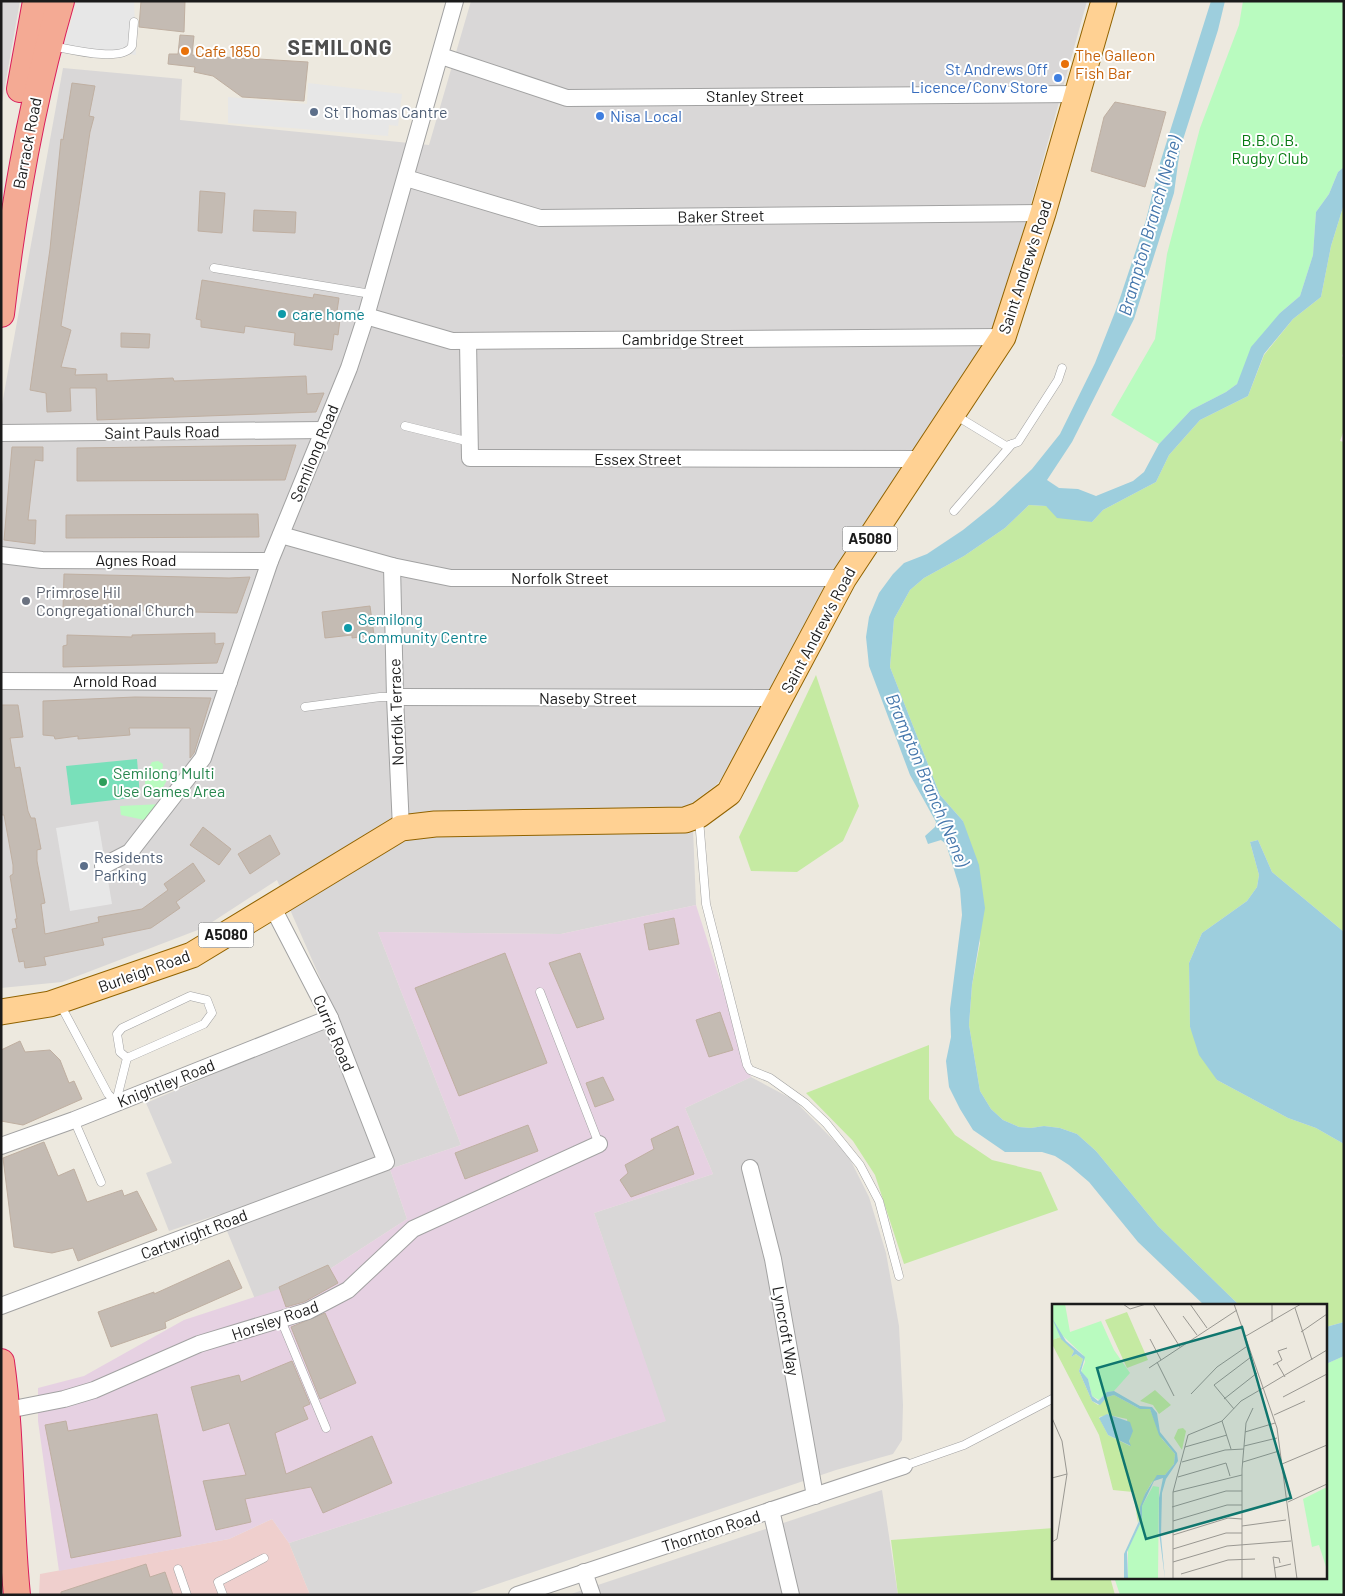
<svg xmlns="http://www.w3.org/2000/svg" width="1345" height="1596" viewBox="0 0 1345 1596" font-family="Barlow,sans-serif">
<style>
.residential{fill:#d9d7d7}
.commercial{fill:#efcfcd}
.industrial{fill:#e6d1e2}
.grass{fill:#c5eaa2}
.park{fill:#b9fbbf}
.pitch{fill:#79e0ba}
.parking{fill:#e7e7e7}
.water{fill:#9dcedd}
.building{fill:#c4bbb3;stroke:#bfafa1}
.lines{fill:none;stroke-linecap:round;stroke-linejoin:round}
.service-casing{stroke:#a2a2a2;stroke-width:9}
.minor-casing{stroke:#a2a2a2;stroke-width:18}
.primary-casing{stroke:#916300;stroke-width:27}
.trunk-casing{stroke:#da1d5b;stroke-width:28}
.service{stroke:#fff;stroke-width:8}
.minor{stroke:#fff;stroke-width:16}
.primary{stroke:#ffd193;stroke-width:25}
.trunk{stroke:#f4aa94;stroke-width:26}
.food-dot{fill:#e8710a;stroke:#fff;stroke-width:2}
.shop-dot{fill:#3f7fe0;stroke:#fff;stroke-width:2}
.service-dot{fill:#5c6f8a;stroke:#fff;stroke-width:2}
.culture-dot{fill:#0f9aa8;stroke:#fff;stroke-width:2}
.worship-dot{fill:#6b7280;stroke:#fff;stroke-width:2}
.leisure-dot{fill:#2e9e5b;stroke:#fff;stroke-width:2}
.labels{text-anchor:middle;stroke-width:4;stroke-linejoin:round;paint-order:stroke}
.shield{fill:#fff;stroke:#5f5f5f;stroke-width:1}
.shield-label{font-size:15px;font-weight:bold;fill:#1b1b1b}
.food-label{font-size:16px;fill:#c56008;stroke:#fff;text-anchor:start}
.shop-label{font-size:16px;fill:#366cbe;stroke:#fff;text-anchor:end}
.street-label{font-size:16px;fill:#1b1b1b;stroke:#fff}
.service-label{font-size:16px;fill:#4e5e75;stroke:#fff;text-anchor:start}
.park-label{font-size:16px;fill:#077a13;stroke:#fff}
.culture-label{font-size:16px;fill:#0d838f;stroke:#fff;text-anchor:start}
.worship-label{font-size:16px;fill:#5b616d;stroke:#fff;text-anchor:start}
.leisure-label{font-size:16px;fill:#27864d;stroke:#fff;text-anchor:start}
.water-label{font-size:18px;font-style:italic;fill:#4577ac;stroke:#fff}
.district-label{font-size:21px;font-weight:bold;letter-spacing:1px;fill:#4e4e4e;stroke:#fff}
.inset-road{fill:none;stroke:#999791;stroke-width:1}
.view{fill:#0f766e;fill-opacity:0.15;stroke:#0f766e;stroke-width:2.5}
.inset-edge{fill:none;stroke:#1b1b1b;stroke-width:2.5}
</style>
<rect width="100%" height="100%" fill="#ede9df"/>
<g class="residential">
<path d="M1,1H20L1,108Z"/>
<path d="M471,1H1087L1000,315L979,354L897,474L759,712L734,765L716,785L692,803L696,905L561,934L378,932L461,1145L390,1169L407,1219L319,1276L255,1299L220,1214L169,1231L146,1173L172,1163L146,1103L339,1021L277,880L203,928L62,982L1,988V410L63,68L182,79L180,120L429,145Z"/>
<path d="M751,1077L794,1100L848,1155L869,1197L886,1253L899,1326L903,1405L902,1440L893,1454L836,1470L465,1595H310L289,1543L665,1421L594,1213L713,1174L685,1108Z"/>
<path d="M882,1490L898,1595H568Z"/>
</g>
<path class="commercial" d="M272,1519L289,1543L310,1595H39L40,1574L229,1539Z"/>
<path class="industrial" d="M696,905L751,1077L685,1108L713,1174L594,1213L666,1421L289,1543L272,1519L229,1539L59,1571L38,1421V1388L84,1376L184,1320L319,1276L407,1219L390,1169L461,1145L378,932L561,934Z"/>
<g class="grass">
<path d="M1344,204V351L1342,356L1344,358V430L1340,441L1344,442V932L1272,872L1258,840L1250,842L1259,875L1257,887L1247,901L1202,933L1189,963L1190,1027L1217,1080L1288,1118L1316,1128L1344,1144V1322L1326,1327V1305H1239L1158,1226L1096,1151L1077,1134L1060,1128L1044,1126L1031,1128L1019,1127L1003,1120L991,1109L980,1091L969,1025L972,985L980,943L963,821L940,795L890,667L894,619L910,590L924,578L964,556L1005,528L1029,505L1046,506L1092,522L1103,510L1156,482L1169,455L1200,420L1248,396L1264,355L1293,319L1321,297L1331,246Z"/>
<path d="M816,675L859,806L843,841L797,872L751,871L739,837Z"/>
<path d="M929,1045V1099L955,1135L992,1160L1041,1172L1058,1210L904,1264L875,1175L853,1141L806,1093Z"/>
<path d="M1054,1528V1577H1110L1115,1595H898L891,1540Z"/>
</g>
<g class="park">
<path d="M1243,1H1344V167L1338,172L1329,194L1316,212L1313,255L1300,296L1280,313L1237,384L1226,392L1191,410L1159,444L1111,415L1155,339L1167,254L1200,128L1239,25Z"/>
<path d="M158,761L163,764L162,774L167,780L161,791L155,793L145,786V774L152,762Z"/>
<path d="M162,804L149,821L121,815L120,806Z"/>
<path d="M1344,1356V1595H1120L1114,1577H1326V1364Z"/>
</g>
<path class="pitch" d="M137,759L140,797L71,805L66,766Z"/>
<g class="parking">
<path d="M77,1H134L136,55L64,46Z"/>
<path d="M308,83L402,94L398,126L389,125L388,136L228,123V97L307,104Z"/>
<path d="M98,821L112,904L70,911L56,828Z"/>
</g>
<g class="water">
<path d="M1211,1H1225L1218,30L1180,149L1174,193L1134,319L1072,442L1047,480L1059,488L1078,489L1096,496L1133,481L1144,472L1159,444L1191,410L1226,392L1237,384L1251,347L1280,313L1300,296L1313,255L1316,212L1329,194L1338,172L1344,167V204L1331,246L1321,297L1293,319L1264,354L1248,396L1200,420L1169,455L1156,482L1103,510L1092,522L1057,518L1046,506L1029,505L1005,528L964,556L924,578L910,590L894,619L890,667L940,795L963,821L979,865L985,908L972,985L969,1025L980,1091L991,1109L1003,1120L1019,1127L1031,1128L1044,1126L1060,1128L1077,1134L1096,1151L1158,1226L1239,1305H1204L1138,1242L1089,1182L1069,1165L1055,1156L1042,1152H1005L973,1130L960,1109L949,1087L946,1061L951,1037L950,1009L962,915L960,889L946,844L941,840L928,844L925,836L935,827L936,822L910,775L869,666L866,637L869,617L879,593L893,574L904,563L927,554L963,530L994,505L1032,469L1060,434L1095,363L1117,307L1146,220L1160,163Z"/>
<path d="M1258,840L1272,872L1344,932V1144L1316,1128L1288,1118L1217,1080L1199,1055L1190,1027L1189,963L1202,933L1247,901L1257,887L1259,875L1250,842Z"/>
<path d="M1344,1322V1356L1326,1364V1327Z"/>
</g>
<g class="building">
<path d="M141,1H185L184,32L139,27Z"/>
<path d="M180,35L194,36L192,55L308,62L304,101L242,97L213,76L194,72L195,67L168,64L169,54H178Z"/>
<path d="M72,83L95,86L89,116L94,117L90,132L61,326L71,330L61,367L76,369L75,375L107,374V381L173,378L174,381L306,376L307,394L324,393L316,412L97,420L96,388H70L71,411L47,412L46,393L30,390L50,249L61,139L63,140Z"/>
<path d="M1115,102L1166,112L1145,187L1091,171L1104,117Z"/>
<path d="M200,191L225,193L222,233L198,231Z"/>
<path d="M254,210L296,212L295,233L253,231Z"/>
<path d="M202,280L313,298L314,294L339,298L337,311L341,312L338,335L334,334L332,350L294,345L295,333L245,326L244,333L201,327V320L196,319Z"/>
<path d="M121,333L150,334L149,348L121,347Z"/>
<path d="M296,445L285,480L77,481V448Z"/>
<path d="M12,447H43V461L35,460L28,520H36L35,544L4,540Z"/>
<path d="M258,514L259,537L66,538V515Z"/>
<path d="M64,574L229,578L250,577L237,613L63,609Z"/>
<path d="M370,606L374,635L352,638V635L325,638L322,612Z"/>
<path d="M215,633V644L224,643L217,663L63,667V646L67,645V635L132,637V635Z"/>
<path d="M135,697L211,698L194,753L190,758V728H129L130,735L78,739V736L55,739L54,736L43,735V701Z"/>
<path d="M1,705H18L23,737L10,738L15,768L20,767L28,811L31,818H35L41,849L37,850V861L45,903L41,904L45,934L99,922L98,917L142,909L168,890L164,884L193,863L205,881L176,902L180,908L151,928L102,938L104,945L44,957L46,965L25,968L24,961L19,962L12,929L17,928L15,919H17L10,876L13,874V865L4,815H1Z"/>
<path d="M203,827L231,849L219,865L190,845Z"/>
<path d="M270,835L280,854L250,874L238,854Z"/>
<path d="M674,918L679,944L649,950L644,924Z"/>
<path d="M505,953L547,1063L459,1096L415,988Z"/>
<path d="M580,953L604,1019L577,1028L549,963Z"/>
<path d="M720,1012L733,1050L709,1057L696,1020Z"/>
<path d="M20,1041L25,1052L50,1050L60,1060L69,1083L74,1081L82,1099L23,1125L1,1121V1050Z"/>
<path d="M603,1077L614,1100L595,1107L586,1083Z"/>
<path d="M528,1125L538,1151L465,1179L455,1153Z"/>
<path d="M678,1126L694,1174L631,1197L620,1180L628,1173L625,1165L654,1149L651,1139Z"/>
<path d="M44,1142L58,1176L74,1169L87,1202L122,1190L124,1196L137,1191L157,1230L78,1261L73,1248L52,1253L14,1247L3,1158Z"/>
<path d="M229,1260L242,1288L165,1322L166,1328L111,1347L98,1312L154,1292V1294Z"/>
<path d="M328,1265L338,1283L304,1302L286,1307L279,1287Z"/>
<path d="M325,1313L356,1383L320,1399L291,1327Z"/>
<path d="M292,1361L310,1404L303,1407L308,1419L275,1433L286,1474L372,1436L392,1483L323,1513L311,1487L245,1499L251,1522L216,1530L203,1481L246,1475L229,1423L203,1431L191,1387L239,1375L241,1382Z"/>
<path d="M157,1414L181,1536L71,1558L45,1425L66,1421L68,1431Z"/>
<path d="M146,1564L150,1577L165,1572L173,1595H61V1592Z"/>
</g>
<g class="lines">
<defs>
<g id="service">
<path d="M52,46C69,49 123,63 132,46L134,22"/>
<path d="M214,268L371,294"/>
<path d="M955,415L1006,446L1018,442L1058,380L1062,368"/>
<path d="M405,426L470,442"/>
<path d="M954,511L1012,444"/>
<path d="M305,707L380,697H395"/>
<path d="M699,819L706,904L747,1065L750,1070L770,1078L805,1103L826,1123L860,1165L879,1201L899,1276"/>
<path d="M540,992L599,1144"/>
<path d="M60,1004L108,1094L116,1102"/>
<path d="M116,1102L127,1058L120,1052L117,1034L122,1028L190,996L207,1000L212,1013L204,1024L127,1058"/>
<path d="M74,1120L101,1182"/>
<path d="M281,1320L326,1428"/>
<path d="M904,1466L964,1445L1054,1398"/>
<path d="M178,1569L187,1595"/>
<path d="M223,1595L218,1582L264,1558"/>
</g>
<g id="minor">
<path d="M441,56L567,98L1076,94"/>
<path d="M406,178L540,218L1043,213"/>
<path d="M366,316L452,341L1003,337"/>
<path d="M468,341L470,458L923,459"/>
<path d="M1,433L323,430"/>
<path d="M281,535L392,566L451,578H844"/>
<path d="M1,555L42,560L270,561"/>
<path d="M392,566L395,697L401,828"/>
<path d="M1,681L229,682"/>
<path d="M395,697L782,698"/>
<path d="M103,866L130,852L203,758L270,561L349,368L366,316L455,1"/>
<path d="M1,1146L74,1120L330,1018"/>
<path d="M750,1168L773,1259L815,1496"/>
<path d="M1,1306L386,1162L330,1018L273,908"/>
<path d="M8,1410L64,1399L94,1390L199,1344L308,1311L348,1290L413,1229L599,1144"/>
<path d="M771,1510L791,1595"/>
<path d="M584,1572L592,1595"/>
<path d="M517,1595L904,1466"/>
</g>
<path id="primary" d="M1,1012L50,1004L192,955L401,828L435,824L685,820L699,815L729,793L844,578L1003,337L1043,213L1104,1"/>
<g id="trunk">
<path d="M20,89L36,1"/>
<path d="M1,314C13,209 31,104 61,1"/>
<path d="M1,1362C12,1439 9,1517 17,1595"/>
</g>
</defs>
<use href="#service" class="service-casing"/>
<use href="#minor" class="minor-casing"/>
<use href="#primary" class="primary-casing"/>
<use href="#trunk" class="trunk-casing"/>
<use href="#service" class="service"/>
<use href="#minor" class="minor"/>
<use href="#primary" class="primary"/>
<use href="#trunk" class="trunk"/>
</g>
<g class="food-dot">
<circle cx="185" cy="51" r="5"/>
<circle cx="1065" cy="64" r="5"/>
</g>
<g class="shop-dot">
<circle cx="1058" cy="78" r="5"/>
<circle cx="600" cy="116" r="5"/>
</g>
<g class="service-dot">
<circle cx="314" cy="112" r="5"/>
<circle cx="84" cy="866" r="5"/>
</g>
<g class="culture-dot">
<circle cx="282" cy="314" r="5"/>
<circle cx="348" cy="628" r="5"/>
</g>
<circle class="worship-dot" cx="26" cy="601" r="5"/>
<circle class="leisure-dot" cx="103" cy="782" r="5"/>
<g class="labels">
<g class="shield">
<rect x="842.5" y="526.5" width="55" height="25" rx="4"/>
<rect x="198.5" y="922.5" width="55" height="25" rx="4"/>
</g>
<g class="shield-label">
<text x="870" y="544">A5080</text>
<text x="226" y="940">A5080</text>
</g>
<g class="food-label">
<text x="195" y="57">Cafe 1850</text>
<text x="1075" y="61">The Galleon<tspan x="1075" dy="18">Fish Bar</tspan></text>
</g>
<g class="shop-label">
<text x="1048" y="75">St Andrews Off<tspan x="1048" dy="18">Licence/Conv Store</tspan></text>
<text x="610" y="122" text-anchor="start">Nisa Local</text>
</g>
<g class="street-label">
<text x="755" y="102">Stanley Street</text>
<text transform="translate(27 143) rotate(-79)" y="6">Barrack Road</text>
<text transform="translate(721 216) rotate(-1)" y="6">Baker Street</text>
<text transform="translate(1025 267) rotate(-72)" y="6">Saint Andrew's Road</text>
<text x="683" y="345">Cambridge Street</text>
<text transform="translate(162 432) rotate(-1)" y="6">Saint Pauls Road</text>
<text transform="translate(314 453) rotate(-68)" y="6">Semilong Road</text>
<text x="638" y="465">Essex Street</text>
<text x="136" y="566">Agnes Road</text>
<text x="560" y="584">Norfolk Street</text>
<text transform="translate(818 630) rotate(-62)" y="6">Saint Andrew's Road</text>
<text x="115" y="687">Arnold Road</text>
<text x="588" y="704">Naseby Street</text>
<text transform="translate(396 712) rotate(-92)" y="6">Norfolk Terrace</text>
<text transform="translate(144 971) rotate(-20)" y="6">Burleigh Road</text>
<text transform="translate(334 1033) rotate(67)" y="6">Currie Road</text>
<text transform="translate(166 1083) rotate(-22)" y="6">Knightley Road</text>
<text transform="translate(194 1234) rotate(-21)" y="6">Cartwright Road</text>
<text transform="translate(275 1320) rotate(-19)" y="6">Horsley Road</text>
<text transform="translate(786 1331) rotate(80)" y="6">Lyncroft Way</text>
<text transform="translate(711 1531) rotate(-18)" y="6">Thornton Road</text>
</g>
<g class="service-label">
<text x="324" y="118">St Thomas Cantre</text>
<text x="94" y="863">Residents<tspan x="94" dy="18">Parking</tspan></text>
</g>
<g class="park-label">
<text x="1270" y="146">B.B.O.B.<tspan x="1270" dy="18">Rugby Club</tspan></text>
</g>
<g class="culture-label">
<text x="292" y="320">care home</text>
<text x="358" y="625">Semilong<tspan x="358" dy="18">Community Centre</tspan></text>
</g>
<g class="worship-label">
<text x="36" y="598">Primrose Hil<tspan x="36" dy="18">Congregational Church</tspan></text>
</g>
<g class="leisure-label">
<text x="113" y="779">Semilong Multi<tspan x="113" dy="18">Use Games Area</tspan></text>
</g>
<g class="water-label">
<text transform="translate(1150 226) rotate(-74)" y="6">Brampton Branch (Nene)</text>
<text transform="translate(927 780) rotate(67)" y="6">Brampton Branch (Nene)</text>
</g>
<g class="district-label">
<text x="340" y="55">SEMILONG</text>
</g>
</g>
<g transform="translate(1052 1304)">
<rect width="275" height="275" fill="#ede9df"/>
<path d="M75,8L96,56L75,64L53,16ZM8,33L22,47L19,53L24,50L31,55L27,67L40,97L46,101L55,93L62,91L86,104L98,105L110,135L123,150L122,160L113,171L100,178L93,190L86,219L81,188L61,186L47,131L0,40V36ZM57,111L75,115L78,142L56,131L47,113ZM103,86L119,101L107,110L101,101L88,97ZM131,124L134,127L130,146L122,134L126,125Z" fill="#c5eaa2" fill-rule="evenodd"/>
<path d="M0,0H13L18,28L49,17L62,46L78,69L62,87L55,88L47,96L40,92L36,75L29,68L33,58L31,51L11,32L0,36ZM101,182L107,183L106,275H76V244L90,216V202ZM275,183V266L267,241L260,243L251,195Z" fill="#b9fbbf"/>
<path d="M0,14L14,37L33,53L29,67L36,75L40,92L46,97L55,88L62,87L88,102L100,103L105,109L108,128L125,149L126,157L114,175L110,189L109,232L113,275L107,228V194L111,174L102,177L90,202V216L75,248L76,275H72V250L88,215V203L93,190L105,171H113L122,160L123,150L107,131L98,105H88L62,91L55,93L48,101L40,97L27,67L31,55L24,50L19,53L22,47L9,35ZM55,110L78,118L81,127L77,137L79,142L56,131L47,114Z" fill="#9dcedd"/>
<path class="inset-road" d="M71,0L78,5L94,0M101,0L128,43M138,0L155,24M182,0L225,124L245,275M220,0V18M243,4L260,56M131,12L145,31M249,28L275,10M194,32L249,0M98,35L109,56M105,58L122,92M225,59L233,73M221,61L230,56L226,47L235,44M97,64L185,6M213,83L275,46M139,90L165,63L194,43M231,93L275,70M172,95L205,69M182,105L162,81L199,53M222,111L253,97M0,114L10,137L15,170L5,235L0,238M170,117L179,145M193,128L223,119M192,142L225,134M133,143L175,131M130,158L173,146L192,145M191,158L227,147M230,160L275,141M126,173L174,159L178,172M0,174L15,170M121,188L190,171M236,198L275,180M120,203L174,187H190M121,217L175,201H190M190,222L234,216M121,231L176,214L190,215M121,245L174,229H190M121,258L175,242L239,237M222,264L239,260M129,270L176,256L203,255M121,275V188L136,131L170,117L189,97L213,83M190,275V165L194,119L201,104M224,275L221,253L227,254L228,259"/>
<path class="view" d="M190,23L239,194L94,235L45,64Z"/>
<rect width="275" height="275" class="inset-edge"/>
</g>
<rect width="1345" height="1596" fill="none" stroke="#1b1b1b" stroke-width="5"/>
</svg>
